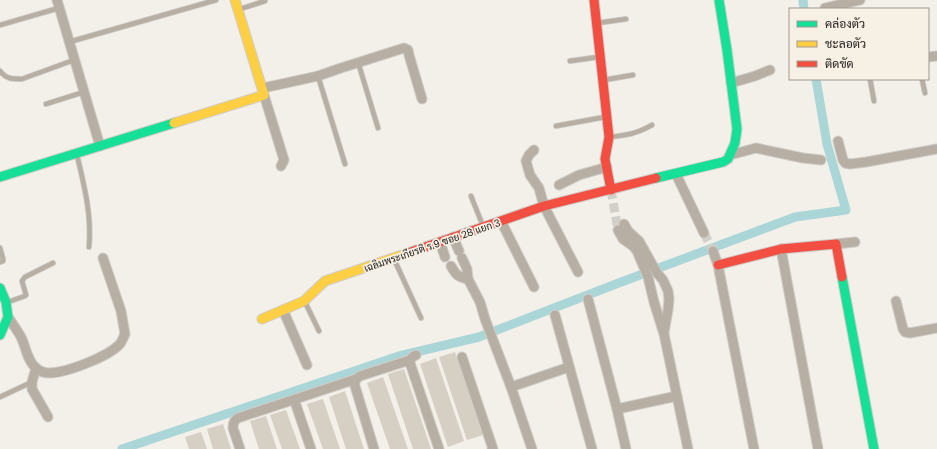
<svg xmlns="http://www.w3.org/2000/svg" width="937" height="449" viewBox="0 0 937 449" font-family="Poppins,Sarabun,sans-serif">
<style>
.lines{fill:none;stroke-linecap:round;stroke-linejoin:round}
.canal{stroke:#aad6d8;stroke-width:9}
.building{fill:#d6cfc4}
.street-tunnel{stroke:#d2cfc9;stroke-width:9;stroke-dasharray:9 4.5;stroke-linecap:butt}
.lane-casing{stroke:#cfccc8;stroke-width:6}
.street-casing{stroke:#cfccc8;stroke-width:11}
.fast-casing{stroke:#cfccc8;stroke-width:11}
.slow-casing{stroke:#cfccc8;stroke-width:11}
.jam-casing{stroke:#cfccc8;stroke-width:11}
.lane{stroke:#b7afa3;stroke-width:4.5}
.street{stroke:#b7afa3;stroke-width:9}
.fast{stroke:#16e098;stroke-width:9}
.slow{stroke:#ffcf43;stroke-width:9}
.jam{stroke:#f24e42;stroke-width:9}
.labels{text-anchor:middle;stroke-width:3.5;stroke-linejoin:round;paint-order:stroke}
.street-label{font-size:10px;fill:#1a1714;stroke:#f7f0e5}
</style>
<rect width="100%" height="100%" fill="#f3efe9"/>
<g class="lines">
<g class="canal">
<path d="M803,0L804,9"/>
<path d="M122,449L399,356L479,337L616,284L795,217L846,210L827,144L816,79"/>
</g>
</g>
<g class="building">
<path d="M455,352L483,435L467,440L439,357Z"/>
<path d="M436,358L464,441L448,447L420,364Z"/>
<path d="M404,369L431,449H413L388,374Z"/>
<path d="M383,377L408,449H390L367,383Z"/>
<path d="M345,391L364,449H346L329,397Z"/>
<path d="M323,399L340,449H323L307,404Z"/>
<path d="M286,410L300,449H282L270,415Z"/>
<path d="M266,416L277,449H259L250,421Z"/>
<path d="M223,424L231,449H213L207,429Z"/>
<path d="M201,432L207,449H189L185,437Z"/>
</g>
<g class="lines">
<g class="street-tunnel">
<path d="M611,190L618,230"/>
<path d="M704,233L713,251"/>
</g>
<defs>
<g id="lane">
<path d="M240,9L265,1"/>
<path d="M598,23L626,19"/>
<path d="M0,25L59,8"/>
<path d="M69,42L216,0"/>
<path d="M570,61L599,57"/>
<path d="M358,62L378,128"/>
<path d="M0,71C6,79 12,79 22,79L74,60"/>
<path d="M318,76L345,164"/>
<path d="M870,79L874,101"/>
<path d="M922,79L925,93"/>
<path d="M604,80L633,75"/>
<path d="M46,104L84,92"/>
<path d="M556,126L605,117"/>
<path d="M610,137C627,135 636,134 652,125"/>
<path d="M77,155C84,185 92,215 89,247"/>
<path d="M471,196L483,226"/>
<path d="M0,248L3,259V261L0,262"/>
<path d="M394,259L421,318"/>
<path d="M8,302L25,296L26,295L22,281L25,277L53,263"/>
<path d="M305,302L319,331"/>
<path d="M0,397L32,382"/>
</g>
<g id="street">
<path d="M57,0L100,146"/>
<path d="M825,8L860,0"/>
<path d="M928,57L937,56"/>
<path d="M731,83L755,76L770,70"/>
<path d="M263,88L318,76L341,68L404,48L408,50L409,55L422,99"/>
<path d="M264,95L284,160L281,166"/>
<path d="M838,141L843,160L845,163L850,164L866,162L937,149"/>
<path d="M534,150L529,155L526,161L530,175L539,188L544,206L578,272"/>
<path d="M730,155L756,148L803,158L821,160"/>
<path d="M676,174L704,233"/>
<path d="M559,185L579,175L607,167"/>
<path d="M501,221L534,287"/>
<path d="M624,224L628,231L639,241L657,273L663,280L668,291L669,299L668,310L664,332"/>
<path d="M618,230L623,239L633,246L637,251L648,277L654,302L664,334L688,449"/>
<path d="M453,237L459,251"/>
<path d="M440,242L445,257"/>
<path d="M836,244L855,242"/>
<path d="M781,249L818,449"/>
<path d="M713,251L718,265L754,449"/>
<path d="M462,258L467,269L468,279L480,302L485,319L511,387L532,449"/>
<path d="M451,266C456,275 458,277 468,279"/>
<path d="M588,299L617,409L626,449"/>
<path d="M896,301L903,329L905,332L910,333L937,328"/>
<path d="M283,310L307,365"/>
<path d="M555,315L592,449"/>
<path d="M8,317C12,323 17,330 21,337C26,347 27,360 35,367C39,371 44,373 49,373C66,373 107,357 119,345C122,342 123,338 125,334L121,311L103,258"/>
<path d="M416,355C412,357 410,358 410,363L439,449"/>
<path d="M462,357L493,449H492"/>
<path d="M36,368L32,382V389L48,417"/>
<path d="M511,387L569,367"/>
<path d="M296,405L311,449"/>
<path d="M617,409L677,396"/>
<path d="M240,449L233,428C233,423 234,420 238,418L356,379"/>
<path d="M374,449L355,386C354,381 356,379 360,376L410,360"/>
</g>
<g id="fast">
<path d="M0,177L174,123"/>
<path d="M656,178L723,162L728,159L735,143L737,129L727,50L719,0"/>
<path d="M842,277L874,449"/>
<path d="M0,288L6,302L8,317L0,335"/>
</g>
<g id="slow">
<path d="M174,123L264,95L235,0"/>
<path d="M262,319L304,301L325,281L405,254"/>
</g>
<g id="jam">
<path d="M594,0L609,137L605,159L611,190"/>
<path d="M405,254L544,206L656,178"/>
<path d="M718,265L781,249L836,244L842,277"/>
</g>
</defs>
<use href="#lane" class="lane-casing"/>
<use href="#street" class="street-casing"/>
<use href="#fast" class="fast-casing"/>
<use href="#slow" class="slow-casing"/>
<use href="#jam" class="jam-casing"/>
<use href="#lane" class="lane"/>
<use href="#street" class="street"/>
<use href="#fast" class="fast"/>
<use href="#slow" class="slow"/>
<use href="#jam" class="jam"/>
</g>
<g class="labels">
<g class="street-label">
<text transform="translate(432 245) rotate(-19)" y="4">เฉลิมพระเกียรติ ร.9 ซอย 28 แยก 3</text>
</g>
</g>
<rect x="789" y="8" width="140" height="72" fill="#f7f0e5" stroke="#9f9991"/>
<rect x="797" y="21" width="20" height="6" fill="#16e098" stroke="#9f9991"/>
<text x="825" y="28" font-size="12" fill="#1a1714">คล่องตัว</text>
<rect x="797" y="41" width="20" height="6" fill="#ffcf43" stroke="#9f9991"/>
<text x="825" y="48" font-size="12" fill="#1a1714">ชะลอตัว</text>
<rect x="797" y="61" width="20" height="6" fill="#f24e42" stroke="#9f9991"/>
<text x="825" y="68" font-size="12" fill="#1a1714">ติดขัด</text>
</svg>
